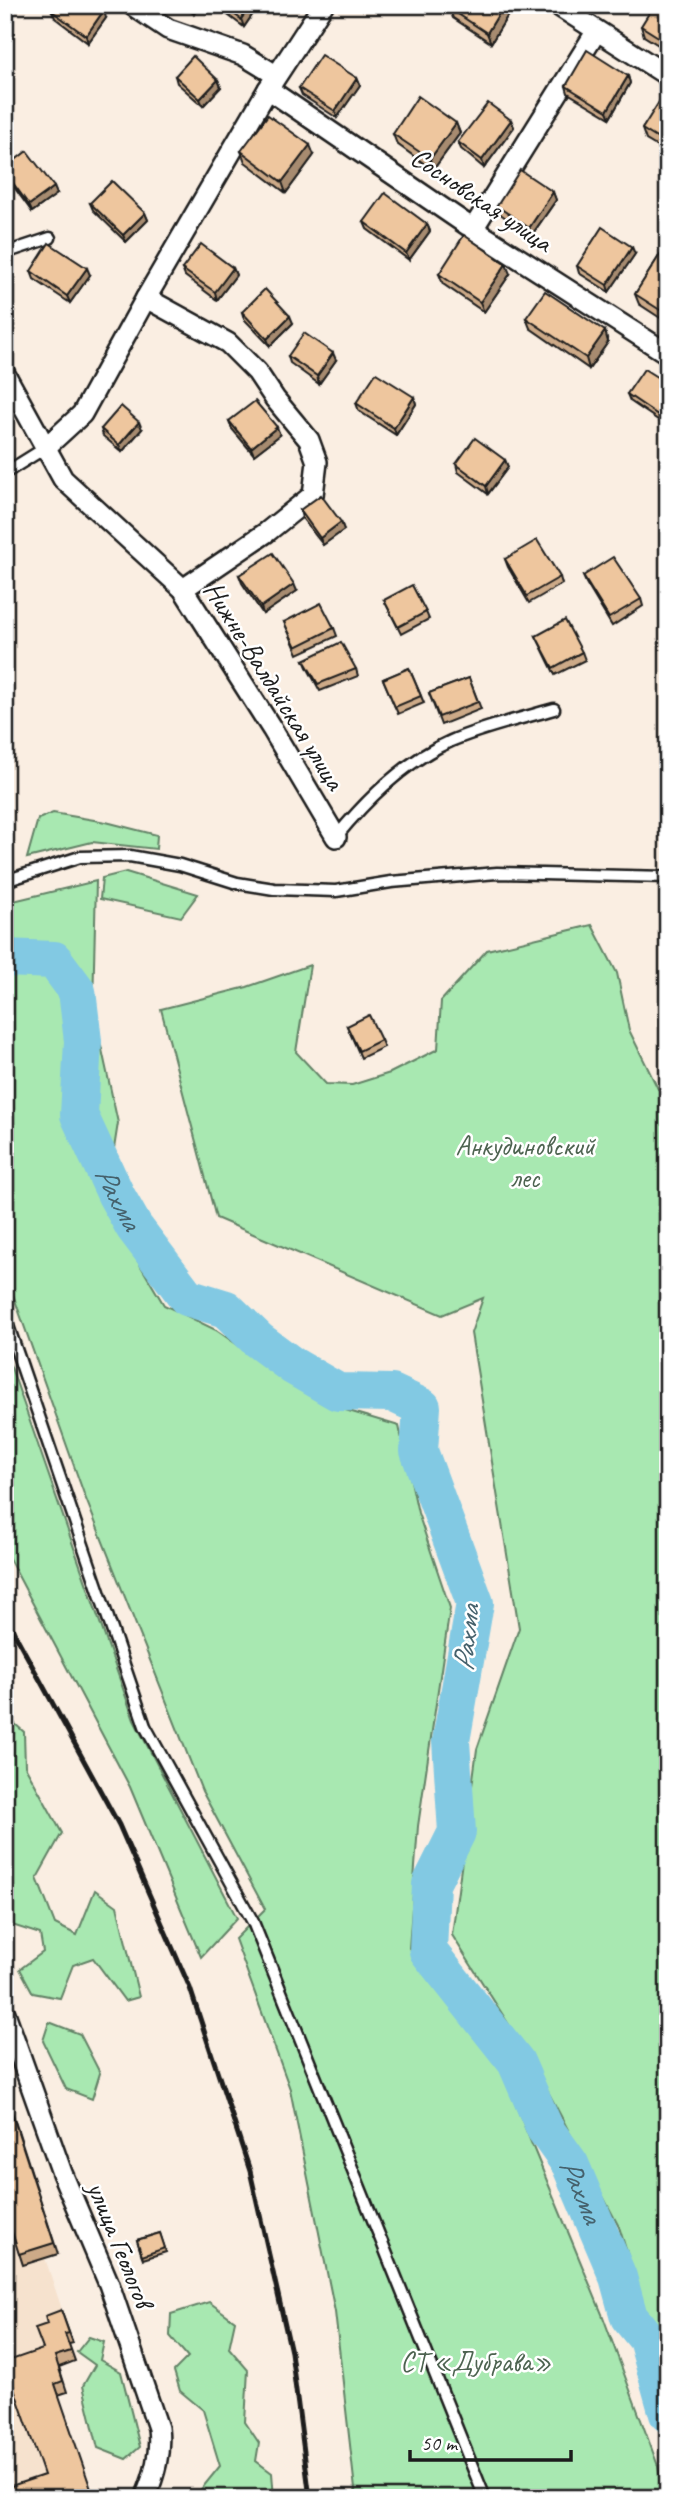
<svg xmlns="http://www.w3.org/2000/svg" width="673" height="2503" viewBox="0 0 673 2503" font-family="Caveat,sans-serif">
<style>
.built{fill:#f6e2ce}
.green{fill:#a8e8b1;stroke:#628266;stroke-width:2}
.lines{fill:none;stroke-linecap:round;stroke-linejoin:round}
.river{stroke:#82c9e3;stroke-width:38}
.service-casing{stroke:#1c1c1c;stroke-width:15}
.minor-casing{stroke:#1c1c1c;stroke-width:24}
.service{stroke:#fff;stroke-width:10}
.minor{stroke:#fff;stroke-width:19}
.rail{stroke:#1c1c1c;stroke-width:5}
.wall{fill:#cdaa88;stroke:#1c1c1c;stroke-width:2}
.shaded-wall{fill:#a78b6f;stroke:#1c1c1c;stroke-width:2}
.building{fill:#eec69e;stroke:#1c1c1c;stroke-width:2}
.labels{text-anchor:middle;stroke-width:5;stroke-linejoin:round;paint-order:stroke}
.street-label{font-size:28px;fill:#1c1c1c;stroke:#fff}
.park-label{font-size:28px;fill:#4d6350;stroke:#fff}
.water-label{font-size:30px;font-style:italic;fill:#45616c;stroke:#fff}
</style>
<rect width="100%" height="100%" fill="#faeee2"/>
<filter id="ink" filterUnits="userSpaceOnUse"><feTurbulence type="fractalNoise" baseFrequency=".0143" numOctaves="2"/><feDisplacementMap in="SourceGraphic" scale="14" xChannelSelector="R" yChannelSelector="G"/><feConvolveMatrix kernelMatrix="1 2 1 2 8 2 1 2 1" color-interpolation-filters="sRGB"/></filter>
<g filter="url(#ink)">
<path class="built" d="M5,2091L58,2254L45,2258L73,2343L69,2345L75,2361L59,2367L67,2392L58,2395L94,2498H5Z"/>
<g class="green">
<path d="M53,813L106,822L157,835L156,849L92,842L27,858L38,819Z"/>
<path d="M126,872L198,894L181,917L100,899L102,878Z"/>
<path d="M96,881L93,1008L118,1123L105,1206L164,1305L216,1330L322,1403L399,1426L418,1513L450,1608L418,1826L409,1948L502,2072L602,2314L658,2466L663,2498H356L335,2312L290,2089L235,1939L265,1909L202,1791L84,1494L5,1272V903Z"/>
<path d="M592,925L617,973L629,1030L658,1089L668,1093V2384L619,2227L532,2061L452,1935L477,1749L519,1628L471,1333L483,1298L442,1315L216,1218L161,1009L247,987L310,965L296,1052L326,1084L352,1085L390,1073L438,1049L441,1001L487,950Z"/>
<path d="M5,1350L134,1720L237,1918L201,1957L130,1787L5,1551Z"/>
<path d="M5,1715L24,1732L25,1766L62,1833L37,1878L55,1924L77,1935L95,1890L117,1906L139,1997L125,2001L93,1958L73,1965L60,1998L33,1993L20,1969L43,1952L40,1934L12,1925L5,1907Z"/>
<path d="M49,2022L80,2034L100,2073L92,2099L66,2089L43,2041Z"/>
<path d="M209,2302L235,2321L229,2348L248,2370L245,2422L259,2443L256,2461L272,2473L274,2498H194L220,2466L203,2410L180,2391L174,2371L188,2357L170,2336L171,2314Z"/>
<path d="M89,2337L104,2342L100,2360L121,2372L140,2447L126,2459L98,2448L83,2386L95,2365L77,2352Z"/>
</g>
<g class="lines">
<path class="river" id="s1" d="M5,958L54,960L77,991L83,1041L79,1115L116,1195L134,1227L187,1297L226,1309L258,1340L293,1366L338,1392L392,1393L422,1407L419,1451L475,1603L451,1741L457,1832L431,1884L428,1951L516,2062L545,2129L570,2164L618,2277L629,2317L647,2339L668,2414"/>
<defs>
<g id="service">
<path d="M5,253L50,238"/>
<path d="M5,473L45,448"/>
<path d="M336,837C367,799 405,761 451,741C483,727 520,719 554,709"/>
<path d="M5,881L80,857L130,856L180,865L237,883L274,889L336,891L391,882L497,873L668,877"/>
<path d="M5,1317L145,1726L253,1922L485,2498"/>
</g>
<g id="minor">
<path d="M132,5L168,29L243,55L276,75"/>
<path d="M557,5L668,76"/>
<path d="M268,89L473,229L668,354"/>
<path d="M473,229L596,32"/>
<path d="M146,298L228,343L257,372L275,399L309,440L317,462L313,495L267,532L183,589"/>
<path d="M5,374L63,479L183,589L272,729L336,837"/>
<path d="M45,448L82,414L146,298L268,89L323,5"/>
<path d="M5,2013L62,2173L109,2284L158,2428C161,2453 155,2474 145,2498"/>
</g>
</defs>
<use href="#service" class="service-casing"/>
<use href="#minor" class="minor-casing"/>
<use href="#service" class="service"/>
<use href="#minor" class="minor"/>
<path class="rail" d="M5,1616L119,1825L190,1988L250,2171L291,2352L310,2498"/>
</g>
<g class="wall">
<path d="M181,5H199L194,14Z"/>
<path d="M216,5H259L244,27L217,7Z"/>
<path d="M514,5L491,43L453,18L449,8Z"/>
<path d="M668,5V51L644,36L641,26Z"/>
<path d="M52,11L106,18L88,43L55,18Z"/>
<path d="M175,76L218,80L221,87L203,106L177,83Z"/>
<path d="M628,76L630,83L610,118L568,93L566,86Z"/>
<path d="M357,78L360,85L337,118L302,95L299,88Z"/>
<path d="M668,96V153L646,140L642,129Z"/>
<path d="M511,120L514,127L484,168L461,149L458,142Z"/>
<path d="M456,123L460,133L433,170L397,144L393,134Z"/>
<path d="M241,151L314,155L286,193L245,162Z"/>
<path d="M5,168L57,194L32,212L6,176Z"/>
<path d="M553,192L556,200L531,236L499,213L497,206Z"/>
<path d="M90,203L145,213L148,220L126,242L93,210Z"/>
<path d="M364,222L427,224L430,231L409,260L367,229Z"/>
<path d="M668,242V323L639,304L635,294Z"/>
<path d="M635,254L609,292L579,273L577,266Z"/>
<path d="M233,268L236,275L217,300L185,276L182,269Z"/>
<path d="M31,271L90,275L70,303L34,279Z"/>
<path d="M439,274H510L484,312L443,284Z"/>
<path d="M242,312L293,323L270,346L244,319Z"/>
<path d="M526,318L605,331L608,342L589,369L530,328Z"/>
<path d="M288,356L336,360L319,384L290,363Z"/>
<path d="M668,384V412L661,422L630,401L627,394Z"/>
<path d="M414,397L416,404L396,435L359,411L356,403Z"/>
<path d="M229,421L280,435L254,455L232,429Z"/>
<path d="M101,429H142L122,452L103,436Z"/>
<path d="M505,460L508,467L488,494L458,472L456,464Z"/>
<path d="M300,510L341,522L344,530L323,545L302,518Z"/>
<path d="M505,559L560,577L562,584L529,603L508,567Z"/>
<path d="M239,575L297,591L263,614L242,583Z"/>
<path d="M583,576L641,599L643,606L612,626L586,583Z"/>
<path d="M384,600L426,612L429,619L401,634Z"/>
<path d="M284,622L334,628L337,636L298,654Z"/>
<path d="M536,636L582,652L585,660L555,675Z"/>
<path d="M304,660L356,669L358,676L320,691L307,667Z"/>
<path d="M409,668L424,703L398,714L383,679Z"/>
<path d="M469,678L481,709L441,725L429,693Z"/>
<path d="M347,1026L381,1040L384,1047L361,1058Z"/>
<path d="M5,2090L58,2254L23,2265L5,2210Z"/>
<path d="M160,2233L166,2252L143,2259L137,2240Z"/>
<path d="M61,2310L73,2343L69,2344L75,2361L59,2367L67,2392L58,2395L44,2475L43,2349L47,2324Z"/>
</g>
<g class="shaded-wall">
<path d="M192,5H199L194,14L191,6Z"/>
<path d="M251,5H259L244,27L241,19Z"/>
<path d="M504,5H514L491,43L487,33Z"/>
<path d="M104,10L106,18L88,43L86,36Z"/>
<path d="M628,76L630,83L610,118L607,111Z"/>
<path d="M357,78L360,85L337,118L335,111Z"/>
<path d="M218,80L221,87L203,106L200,99Z"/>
<path d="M511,120L514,127L484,168L482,160Z"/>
<path d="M456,123L460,133L433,170L430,159Z"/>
<path d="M310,145L314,155L286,193L282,182Z"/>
<path d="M54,187L57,194L32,212L29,205Z"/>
<path d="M553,192L556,200L531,236L529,228Z"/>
<path d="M145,213L148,220L126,242L123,235Z"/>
<path d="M427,224L430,231L409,260L406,253Z"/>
<path d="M632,247L635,254L609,292L607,285Z"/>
<path d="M506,264L510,274L484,312L480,302Z"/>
<path d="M87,268L90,275L70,303L67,296Z"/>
<path d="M233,268L236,275L217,300L215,292Z"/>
<path d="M290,316L293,323L270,346L267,339Z"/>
<path d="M605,331L608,342L589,369L586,358Z"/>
<path d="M333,353L336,360L319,384L317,376Z"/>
<path d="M414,397L416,404L396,435L394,428Z"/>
<path d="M668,400V412L661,422L658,415Z"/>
<path d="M139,422L142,429L122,452L119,445Z"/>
<path d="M277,427L280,435L254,455L251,448Z"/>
<path d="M505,460L508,467L488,494L486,486Z"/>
<path d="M341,522L344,530L323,545L320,538Z"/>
<path d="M294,584L297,591L263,614L261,607Z"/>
</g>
<g class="building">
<path d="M57,5H97L104,10L86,36L52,11Z"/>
<path d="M221,5H251L241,19Z"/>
<path d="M451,5H504L487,33L449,8Z"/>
<path d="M654,5H668V43L641,26Z"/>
<path d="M587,50L628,76L607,111L566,86Z"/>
<path d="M321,55L357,78L335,111L299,88Z"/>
<path d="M193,56L218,80L200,99L175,76Z"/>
<path d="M664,94L668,96V145L642,129Z"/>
<path d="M418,96L456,123L430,159L393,134Z"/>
<path d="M488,103L511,120L482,160L458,142Z"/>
<path d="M268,115L310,145L282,182L241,151Z"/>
<path d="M27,151L54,187L29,205L5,172V168Z"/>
<path d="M520,170L553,192L529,228L497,206Z"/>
<path d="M112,181L145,213L123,235L90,203Z"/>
<path d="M385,193L427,224L406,253L364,222Z"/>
<path d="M602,227L632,247L607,285L577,266Z"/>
<path d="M464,235L506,264L480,302L439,274Z"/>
<path d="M668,242V315L635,294Z"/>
<path d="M49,243L87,268L67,296L31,271Z"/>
<path d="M201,244L233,268L215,292L182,269Z"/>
<path d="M265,289L290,316L267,339L242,312Z"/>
<path d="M545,291L605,331L586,358L526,318Z"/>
<path d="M304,333L333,353L317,376L288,356Z"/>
<path d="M644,369L668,384V400L658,415L627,394Z"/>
<path d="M376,373L414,397L394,428L356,403Z"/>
<path d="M255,401L277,427L251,448L229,421Z"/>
<path d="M121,406L139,422L119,445L101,429Z"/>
<path d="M475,438L505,460L486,486L456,464Z"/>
<path d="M321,495L341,522L320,538L300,510Z"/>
<path d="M537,540L560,577L527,596L505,559Z"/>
<path d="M273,553L294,584L261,607L239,575Z"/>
<path d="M613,557L641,599L609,618L583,576Z"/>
<path d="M412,585L426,612L398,627L384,600Z"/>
<path d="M321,603L334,628L296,647L284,622Z"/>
<path d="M565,620L582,652L553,668L536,636Z"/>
<path d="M341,642L356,669L318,684L304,660Z"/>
<path d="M409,668L421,696L395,707L383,679Z"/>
<path d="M469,678L478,702L439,717L429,693Z"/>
<path d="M369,1015L381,1040L359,1051L347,1026Z"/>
<path d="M5,2092L54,2243L19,2254L5,2210Z"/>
<path d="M160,2233L165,2248L142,2256L137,2240Z"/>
<path d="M61,2310L69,2333L65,2334L71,2351L55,2356L63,2381L55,2384L94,2498H5V2488L44,2475L5,2362L43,2349L35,2328L47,2324L45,2316Z"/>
</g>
</g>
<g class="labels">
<g class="street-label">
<text transform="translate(482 199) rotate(34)" y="10">Сосновская улица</text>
<text transform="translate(275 685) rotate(58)" y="10">Нижне-Валдайская улица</text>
<text transform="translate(121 2244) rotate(68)" y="10">улица Геологов</text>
</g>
<g class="park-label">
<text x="525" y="1155">Анкудиновский<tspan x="525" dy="32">лес</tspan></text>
<text x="476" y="2371">СТ «Дубрава»</text>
</g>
<g class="water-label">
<text dy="10" stroke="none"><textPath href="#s1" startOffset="304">Рахма</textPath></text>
<text transform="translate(466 1638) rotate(-84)" y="10">Рахма</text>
<text dy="10" stroke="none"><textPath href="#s1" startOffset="1542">Рахма</textPath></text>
</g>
</g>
<rect width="673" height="2503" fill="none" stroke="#fff" stroke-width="28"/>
<rect x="14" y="14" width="645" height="2475" fill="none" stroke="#1c1c1c" stroke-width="2.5" filter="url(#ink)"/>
<path d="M410 2450v10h161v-10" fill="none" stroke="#1c1c1c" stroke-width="3.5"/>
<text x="421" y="2450" font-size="21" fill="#1c1c1c" stroke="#ffffff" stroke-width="5" paint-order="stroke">50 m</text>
</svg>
